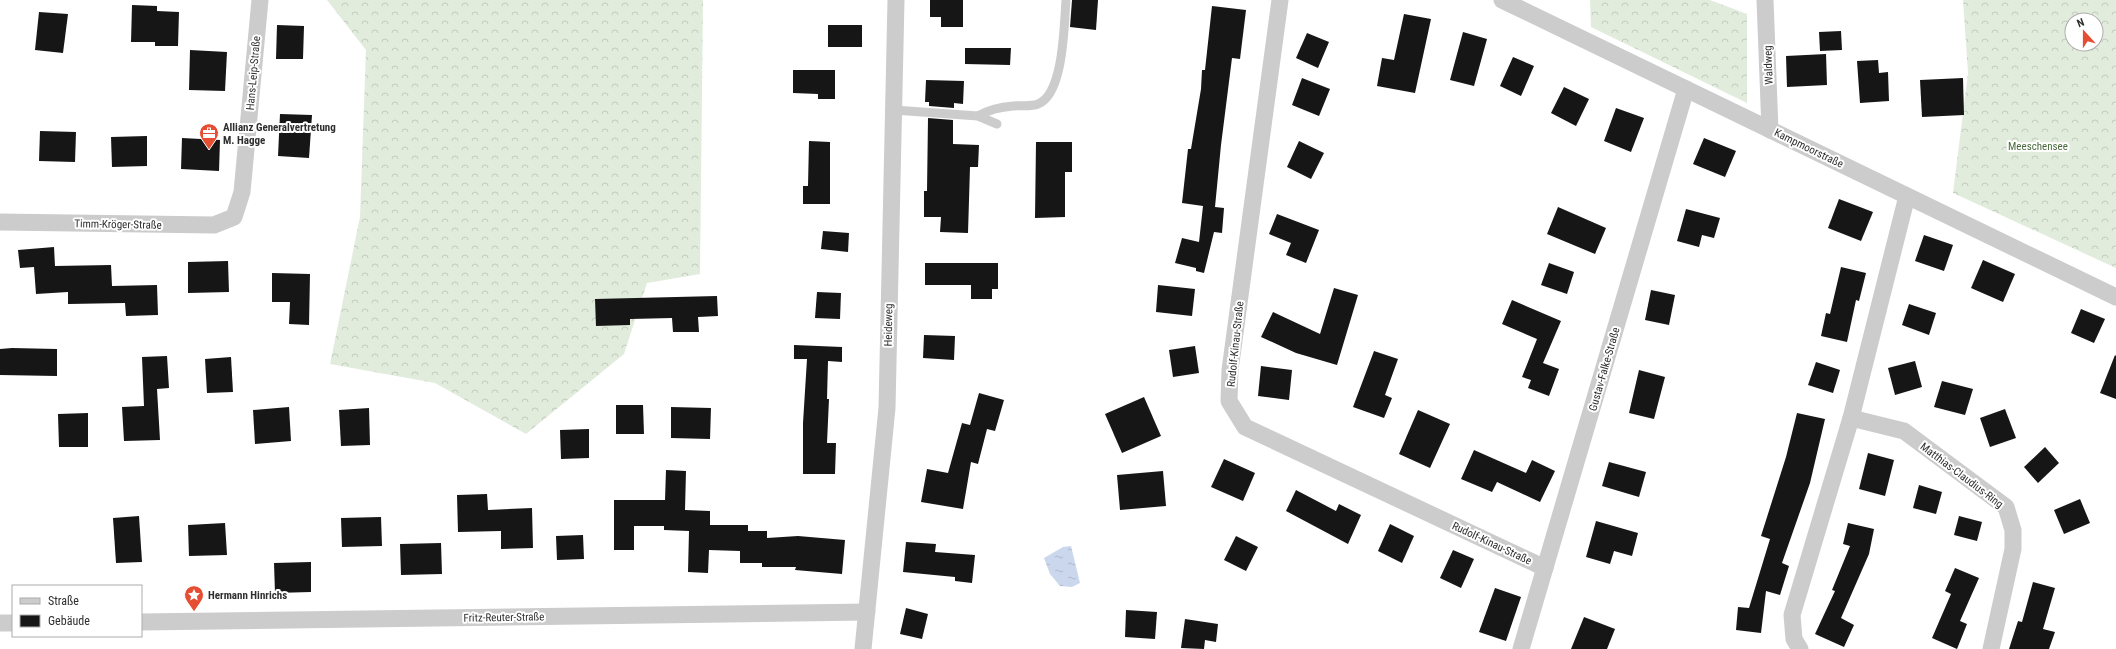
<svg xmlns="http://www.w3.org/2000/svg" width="2116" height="649" viewBox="0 0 2116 649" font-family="'Roboto Condensed',sans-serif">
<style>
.forest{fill:url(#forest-crowns);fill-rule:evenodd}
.water{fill:url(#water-ripples)}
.building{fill:#161616}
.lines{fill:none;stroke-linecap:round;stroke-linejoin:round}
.lane{stroke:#ccc;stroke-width:9}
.street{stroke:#ccc;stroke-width:17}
.labels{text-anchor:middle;stroke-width:4;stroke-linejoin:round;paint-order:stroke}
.street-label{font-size:11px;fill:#2f2f2f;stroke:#fff}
.poi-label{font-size:11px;font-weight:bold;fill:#2f2f2f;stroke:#fff;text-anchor:start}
.park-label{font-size:11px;fill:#486b3c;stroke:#fff}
</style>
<defs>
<pattern id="forest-crowns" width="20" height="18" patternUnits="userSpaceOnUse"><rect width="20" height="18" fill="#e2ecdd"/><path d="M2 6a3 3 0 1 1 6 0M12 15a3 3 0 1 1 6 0" fill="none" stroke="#c2cbbe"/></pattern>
<pattern id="water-ripples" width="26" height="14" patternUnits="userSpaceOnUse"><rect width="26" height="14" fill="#cad7ec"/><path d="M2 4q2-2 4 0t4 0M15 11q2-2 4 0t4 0" fill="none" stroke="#aeb9cb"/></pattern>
</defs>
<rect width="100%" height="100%" fill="#fff"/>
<g class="forest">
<path d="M327,0H703L700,274L647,283L624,354L526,434L435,383L330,364L360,217L366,50Z"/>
<path d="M1590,0H1710L1747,14V103L1591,27Z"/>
<path d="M1963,0H2116V268L1953,193L1968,73ZM2072,20H2096V44H2072Z"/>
</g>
<path class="water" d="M1071,546L1080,583L1072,587L1060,586L1050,574L1044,558L1063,547Z"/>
<g class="building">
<path d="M930,0H963V27H941V17H930Z"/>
<path d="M1072,0H1098L1096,30L1070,27Z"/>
<path d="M132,5L157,6V11L179,12L178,46H155V42H131Z"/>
<path d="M1212,6L1246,10L1240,59L1232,58L1221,145L1215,207L1224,208L1222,233L1214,232L1204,273L1196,271V268L1175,263L1182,238L1199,242L1203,206L1182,203L1188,149H1191L1201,89L1202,70H1205Z"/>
<path d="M39,12L68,14L63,53L35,50Z"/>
<path d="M1404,14L1431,19L1415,93L1377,86L1382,58L1394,60Z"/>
<path d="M277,25L304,26L303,59H276Z"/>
<rect x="828" y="25" width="34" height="22"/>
<path d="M1841,31L1842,50L1820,51L1819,32Z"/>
<path d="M1463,32L1487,39L1474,86L1450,80Z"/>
<path d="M1307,33L1329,42L1318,68L1296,58Z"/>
<path d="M965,48H1011L1010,65L965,64Z"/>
<path d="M190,50L227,52L225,91L189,90Z"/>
<path d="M1826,54L1827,85L1787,87L1786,56Z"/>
<path d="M1513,57L1534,66L1521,96L1500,86Z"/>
<path d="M1878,60L1879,73L1888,72L1889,101L1860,103L1857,61Z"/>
<path d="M793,70H835V99H818V94L793,93Z"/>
<path d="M1302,78L1330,89L1319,116L1292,105Z"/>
<path d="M1963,78L1964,115L1922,117L1920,80Z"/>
<path d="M926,80L964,81L963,104L954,103V108L929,106V102H925Z"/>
<path d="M1564,87L1589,99L1576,126L1551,113Z"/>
<path d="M1616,108L1644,118L1631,152L1604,141Z"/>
<path d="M280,114L312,115L309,158L278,156Z"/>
<path d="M928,118L953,120V144L979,145L978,167H970L968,233L940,232L941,217H924V191H927Z"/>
<path d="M40,131L76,132L75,162L39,161Z"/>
<path d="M147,136V166L112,167L111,137Z"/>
<path d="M182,138L220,140L219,171L181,169Z"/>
<path d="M1704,138L1736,151L1725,177L1693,164Z"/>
<path d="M809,141L830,142V204H803V186H808Z"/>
<path d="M1299,141L1324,153L1311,179L1287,167Z"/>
<path d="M1036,142H1072V172H1065V217L1035,218Z"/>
<path d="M1839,199L1873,212L1861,241L1828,228Z"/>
<path d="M1558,207L1606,228L1595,254L1547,234Z"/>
<path d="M1686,209L1720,218L1714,238L1702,235L1699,247L1677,241Z"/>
<path d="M1277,214L1319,230L1306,263L1286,255L1291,243L1269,234Z"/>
<path d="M823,231L849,233L848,252L821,249Z"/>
<path d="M1924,235L1953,245L1944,271L1915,261Z"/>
<path d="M54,247L55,266L111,265L112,286L157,285L158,315L126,316L125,303L68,304V292L36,294L34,267L20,268L18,250Z"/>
<path d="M1983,260L2015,274L2003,302L1971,288Z"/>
<path d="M228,261L229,292L188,293V262Z"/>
<path d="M925,263H998V289H992V299H971V285H925Z"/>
<path d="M1549,263L1574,272L1567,294L1541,285Z"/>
<path d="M1841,267L1866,273L1859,301L1856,300L1847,342L1821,336L1826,313L1830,314Z"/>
<path d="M272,273L310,274L309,325L289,324L290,302H272Z"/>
<path d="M1158,285L1195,289L1192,316L1156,312Z"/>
<path d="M1334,288L1358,295L1337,365L1296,353L1261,337L1273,312L1320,334Z"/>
<path d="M1651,290L1675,295L1669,325L1645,320Z"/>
<path d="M817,292L841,293L840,319L815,318Z"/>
<path d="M717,296L718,316L698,317L699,332H673L672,318L630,319V325L596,326L595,299Z"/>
<path d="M1512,300L1561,321L1543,363L1559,369L1549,396L1528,388L1531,380L1522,377L1537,339L1502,324Z"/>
<path d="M1909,304L1936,313L1929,335L1902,325Z"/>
<path d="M2081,309L2105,319L2094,343L2071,333Z"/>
<path d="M924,335L955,336L954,360L923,358Z"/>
<path d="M794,345L842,347V362L828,361L827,399H829L827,443H836L835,474H803V423L807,359H794Z"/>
<path d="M1195,346L1199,373L1173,377L1169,350Z"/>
<path d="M12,348L57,349V376L0,375V349Z"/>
<path d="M1374,351L1398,359L1385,395L1392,398L1384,418L1353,407Z"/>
<path d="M2115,355L2116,356V399L2100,393Z"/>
<path d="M167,356L169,388L157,389L160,440L124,441L122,407L144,406L142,357Z"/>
<path d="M231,357L233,392L207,393L205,359Z"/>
<path d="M1915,361L1922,387L1895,395L1888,368Z"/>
<path d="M1816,362L1840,370L1833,393L1808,385Z"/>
<path d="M1261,366L1292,370L1289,400L1258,396Z"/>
<path d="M1639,370L1665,377L1654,419L1629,413Z"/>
<path d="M1942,381L1973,389L1965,415L1934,407Z"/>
<path d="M979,393L1004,400L995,431L987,429L978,464L971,462L963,509L921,502L927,469L948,473L962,423L970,425Z"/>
<path d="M1144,397L1161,436L1122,453L1105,414Z"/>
<path d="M616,405H643L644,434H616Z"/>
<path d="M289,407L291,441L255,444L253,410Z"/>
<path d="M671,407L711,408L710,439L671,438Z"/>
<path d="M369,408L370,445L341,446L339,410Z"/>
<path d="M2005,409L2016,438L1990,447L1980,418Z"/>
<path d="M1418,410L1450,424L1430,468L1399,454Z"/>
<path d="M88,413V447H59L58,414Z"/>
<path d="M1797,413L1825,419L1810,483L1782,563L1789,566L1780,595L1766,591L1761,633L1736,630L1738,607L1749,608L1770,539L1761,536L1786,457Z"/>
<path d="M589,429V458L561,459L560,430Z"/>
<path d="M2045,447L2059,463L2038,483L2024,467Z"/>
<path d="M1474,450L1526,473L1532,460L1555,471L1540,502L1497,482L1492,492L1461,479Z"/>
<path d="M1868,453L1894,460L1885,496L1859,489Z"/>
<path d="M1224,459L1255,473L1243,501L1211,487Z"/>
<path d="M1609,462L1646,472L1639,497L1602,486Z"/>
<path d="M666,470L686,471L685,510L710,511V525H748V531H767V538L798,536L845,540L842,574L795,570L796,567H762V563H740V551L709,550L708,573L688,572L689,531L664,530V526H634V550H614V500H665Z"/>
<path d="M1163,471L1166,506L1120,510L1117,475Z"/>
<path d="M1919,485L1942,492L1936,514L1913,508Z"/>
<path d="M1296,490L1336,511L1339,504L1361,515L1348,544L1286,511Z"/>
<path d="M487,494L488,510L532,508L533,548L501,549V531L458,532L457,495Z"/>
<path d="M2080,499L2090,523L2064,534L2054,510Z"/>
<path d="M139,516L142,562L116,563L113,518Z"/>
<path d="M1959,516L1982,522L1977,541L1954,535Z"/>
<path d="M381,517L382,546L342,547L341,518Z"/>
<path d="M1596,521L1638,533L1632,556L1614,551L1610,564L1586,557Z"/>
<path d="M225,523L227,555L189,556L188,525Z"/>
<path d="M1848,523L1874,529L1869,554L1841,618L1854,625L1844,647L1815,634L1835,591L1832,590L1850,546L1843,544Z"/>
<path d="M1390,524L1414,536L1402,563L1378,551Z"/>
<path d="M583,535L584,559L557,560L556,536Z"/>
<path d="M1236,536L1258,547L1246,571L1224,560Z"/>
<path d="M906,542L936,544L935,552L975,555L972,583L955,581V577L903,572Z"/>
<path d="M441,543L442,574L401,575L400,544Z"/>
<path d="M1453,550L1474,559L1461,588L1440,578Z"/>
<path d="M311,562V592L275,593L274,563Z"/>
<path d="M1955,568L1979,578L1960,621L1967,624L1957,649L1932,638L1951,594L1945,591Z"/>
<path d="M2033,582L2055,588L2043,629L2055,632L2049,649H2009L2018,621L2022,622Z"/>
<path d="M1495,588L1521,597L1506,641L1479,632Z"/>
<path d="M906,608L928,614L922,639L900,634Z"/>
<path d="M1126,610L1157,612L1155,639L1125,637Z"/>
<path d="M1584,617L1615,629L1607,649H1571Z"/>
<path d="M1185,619L1218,624L1216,642L1205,640L1204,649L1181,648Z"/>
</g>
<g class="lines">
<g class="lane">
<path d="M894,110L978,116L997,124"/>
<path d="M978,116C990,109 1000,107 1013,106C1022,105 1030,107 1038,104C1064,94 1064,24 1066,0"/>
</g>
<g class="street">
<path d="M1280,0L1230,370L1229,401L1245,427L1545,568"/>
<path d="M1502,0L2116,297"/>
<path d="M1765,0L1770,130"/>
<path d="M0,222L214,225L234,217L242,192L260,0"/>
<path d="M1851,418L1904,431L2006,507L2013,530V549L1991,649"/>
<path d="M141,622L867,612"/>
<path d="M0,623H13"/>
<path d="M863,649L887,408L896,0"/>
<path d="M1521,649L1686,89"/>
<path d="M1800,649L1794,639L1792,615L1851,418L1907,196"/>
</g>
</g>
<defs>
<symbol id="office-pin" viewBox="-11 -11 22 30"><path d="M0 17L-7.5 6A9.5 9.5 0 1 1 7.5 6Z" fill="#e54e33" stroke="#fff"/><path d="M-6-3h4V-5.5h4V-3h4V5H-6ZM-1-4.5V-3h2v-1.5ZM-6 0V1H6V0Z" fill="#fff"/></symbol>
<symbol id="sight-pin" viewBox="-11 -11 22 30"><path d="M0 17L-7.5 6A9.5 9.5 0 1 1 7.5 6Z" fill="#e54e33" stroke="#fff"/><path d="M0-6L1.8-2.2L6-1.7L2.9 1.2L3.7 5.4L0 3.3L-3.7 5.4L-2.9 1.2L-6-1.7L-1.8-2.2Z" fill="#fff"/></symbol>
</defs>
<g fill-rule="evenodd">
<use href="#office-pin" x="198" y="122" width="22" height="30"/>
<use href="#sight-pin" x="183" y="584" width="22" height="30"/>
</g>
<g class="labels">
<g class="street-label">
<text transform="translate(1768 65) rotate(-92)" y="4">Waldweg</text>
<text transform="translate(253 73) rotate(-85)" y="4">Hans-Leip-Straße</text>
<text transform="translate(1809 148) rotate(26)" y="4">Kampmoorstraße</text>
<text transform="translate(118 224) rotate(1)" y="4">Timm-Kröger-Straße</text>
<text transform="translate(888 325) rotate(-89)" y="4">Heideweg</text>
<text transform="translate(1235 344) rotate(-84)" y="4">Rudolf-Kinau-Straße</text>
<text transform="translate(1604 369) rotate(-74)" y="4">Gustav-Falke-Straße</text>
<text transform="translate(1962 475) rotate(37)" y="4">Matthias-Claudius-Ring</text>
<text transform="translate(1492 543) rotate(25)" y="4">Rudolf-Kinau-Straße</text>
<text transform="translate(504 617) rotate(-1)" y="4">Fritz-Reuter-Straße</text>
</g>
<g class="poi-label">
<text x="223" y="131">Allianz Generalvertretung<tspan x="223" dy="13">M. Hagge</tspan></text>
<text x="208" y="599">Hermann Hinrichs</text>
</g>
<g class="park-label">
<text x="2038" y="150">Meeschensee</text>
</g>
</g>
<rect x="12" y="585" width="130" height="52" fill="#ffffff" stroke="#acacac"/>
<rect x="20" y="598" width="20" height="6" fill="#cccccc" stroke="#acacac"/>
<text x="48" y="605" font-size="12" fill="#2f2f2f">Straße</text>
<rect x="20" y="615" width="20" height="12" fill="#161616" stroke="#acacac"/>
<text x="48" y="625" font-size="12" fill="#2f2f2f">Gebäude</text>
<g transform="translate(2084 32) rotate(339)"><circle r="19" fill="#ffffff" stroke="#acacac"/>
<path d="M0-3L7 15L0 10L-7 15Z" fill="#e54e33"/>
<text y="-6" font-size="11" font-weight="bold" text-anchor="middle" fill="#2f2f2f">N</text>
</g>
</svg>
